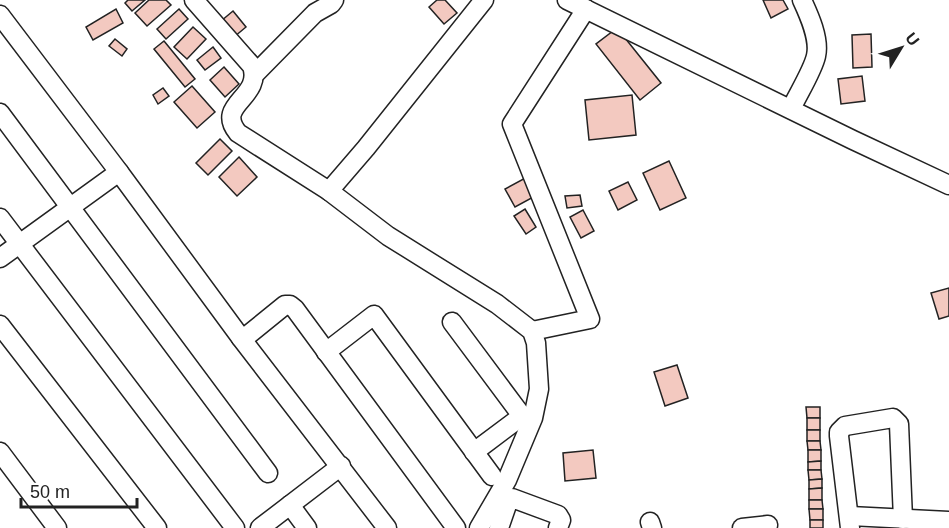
<svg xmlns="http://www.w3.org/2000/svg" width="949" height="528" viewBox="0 0 949 528" font-family="Arial,sans-serif">
<style>
.building{fill:#f3c9c0;stroke:#222;stroke-width:1.5}
.lines{fill:none;stroke-linecap:round;stroke-linejoin:round}
.minor-casing{stroke:#222;stroke-width:21}
.minor{stroke:#fff;stroke-width:18}
</style>
<rect width="100%" height="100%" fill="#fff"/>
<g class="building">
<path d="M128,0H145L132,11L125,3Z"/>
<path d="M149,0H166L171,5L147,26L135,13Z"/>
<path d="M437,0H445L457,13L444,24L429,7Z"/>
<path d="M763,0H783L788,9L771,18Z"/>
<path d="M116,9L123,23L93,40L86,27Z"/>
<path d="M179,9L188,19L166,39L157,29Z"/>
<path d="M233,11L246,27L234,37L221,21Z"/>
<path d="M193,27L206,39L187,59L174,47Z"/>
<path d="M617,28L661,83L640,100L596,44Z"/>
<path d="M871,34L872,67L853,68L852,35Z"/>
<path d="M115,39L127,49L122,56L109,46Z"/>
<path d="M164,41L195,79L185,87L154,49Z"/>
<path d="M213,47L221,58L205,70L197,60Z"/>
<path d="M224,67L239,84L225,97L210,80Z"/>
<path d="M862,76L865,101L841,104L838,79Z"/>
<path d="M192,86L215,112L197,128L174,102Z"/>
<path d="M163,88L169,96L158,104L153,95Z"/>
<path d="M632,95L636,135L589,140L585,100Z"/>
<path d="M220,139L232,151L208,175L196,163Z"/>
<path d="M239,157L257,177L237,196L219,177Z"/>
<path d="M669,161L686,198L660,210L643,173Z"/>
<path d="M529,176L539,194L515,207L505,189Z"/>
<path d="M628,182L637,200L618,210L609,191Z"/>
<path d="M580,195L582,206L567,208L565,196Z"/>
<path d="M525,209L536,227L526,234L514,216Z"/>
<path d="M583,210L594,231L581,238L570,217Z"/>
<path d="M949,288V316L939,319L931,293Z"/>
<path d="M677,365L688,398L665,406L654,372Z"/>
<path d="M806,407H820V418H807Z"/>
<rect x="807" y="418" width="13" height="12"/>
<rect x="807" y="430" width="13" height="11"/>
<path d="M807,441H820L821,450H808Z"/>
<path d="M593,450L596,478L565,481L563,453Z"/>
<path d="M808,450H821V461L808,462Z"/>
<path d="M821,461V470H808V462Z"/>
<path d="M808,470H821L822,479L809,480Z"/>
<path d="M822,479V488L809,489V480Z"/>
<path d="M822,488V500H809V489Z"/>
<path d="M809,500H822L823,509H809Z"/>
<path d="M809,509H823V520H810Z"/>
<rect x="810" y="520" width="13" height="8"/>
</g>
<g class="lines">
<defs>
<g id="minor">
<path d="M194,0L252,66C263,98 214,104 238,133L329,191L388,236L497,304L532,331L536,343L539,389L533,418L507,480L479,528"/>
<path d="M567,0L853,140L949,185"/>
<path d="M0,15L119,172L0,258"/>
<path d="M255,74L315,13L331,4L334,0"/>
<path d="M791,109C798,94 813,70 816,56C820,39 809,15 802,0"/>
<path d="M0,113L268,473"/>
<path d="M119,172L241,338L248,335L285,305H290L295,309L456,528"/>
<path d="M329,191L366,148L484,0"/>
<path d="M0,218L235,528"/>
<path d="M452,322L522,416L474,452"/>
<path d="M0,325L157,528"/>
<path d="M532,331L590,319L512,124L586,9"/>
<path d="M241,338L387,528"/>
<path d="M326,352L374,315L492,476"/>
<path d="M0,452L57,528"/>
<path d="M290,505L307,528"/>
<path d="M850,516L949,521"/>
<path d="M650,522L652,528"/>
<path d="M260,528L341,466"/>
<path d="M499,528L508,502L512,498L558,515L561,520L558,528"/>
<path d="M742,528L768,525"/>
<path d="M850,528L839,436V432L845,426L893,418L899,424L903,519"/>
</g>
</defs>
<use href="#minor" class="minor-casing"/>
<use href="#minor" class="minor"/>
</g>
<g transform="translate(901 48) rotate(52)" stroke="#ffffff" stroke-width="4.5" paint-order="stroke">
<path d="M0-4.5L10 22L0 15L-10 22Z" fill="#222222"/>
<text y="-9" font-size="16" font-weight="bold" text-anchor="middle" fill="#222222">U</text>
</g>
<path d="M21 498v9h116v-9" fill="none" stroke="#222222" stroke-width="3"/>
<text x="30" y="498" font-size="18" fill="#222222" stroke="#ffffff" stroke-width="4.5" paint-order="stroke">50 m</text>
</svg>
